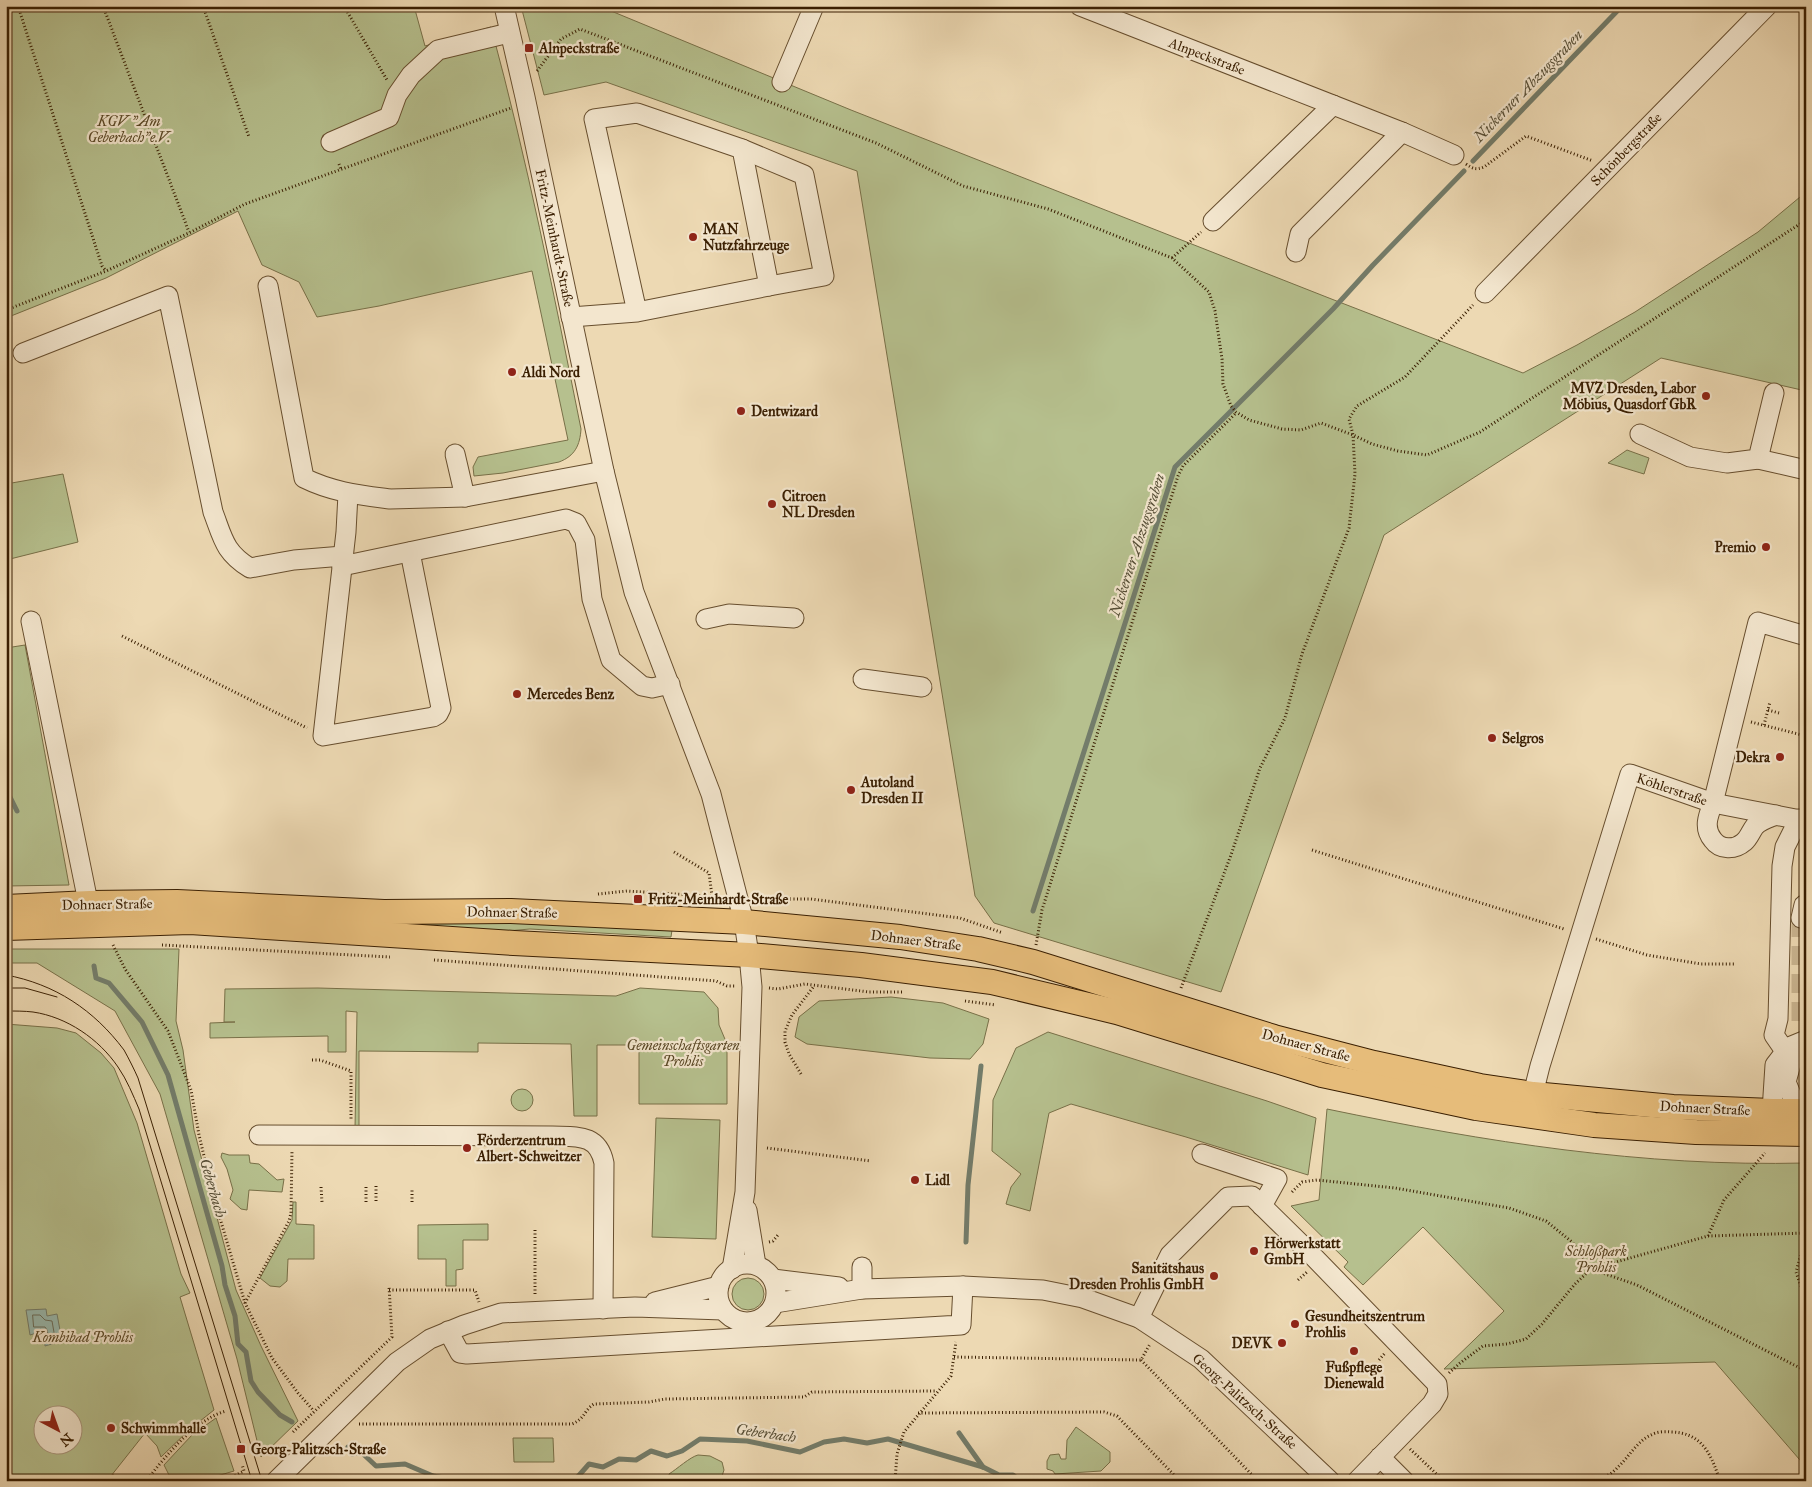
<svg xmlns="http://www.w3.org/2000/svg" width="1812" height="1487" viewBox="0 0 1812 1487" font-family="'IM FELL Great Primer',serif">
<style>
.green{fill:#b6c08e;stroke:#787048;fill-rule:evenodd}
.water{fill:#99baaf;stroke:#737c6a}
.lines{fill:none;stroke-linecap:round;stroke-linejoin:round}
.shore{stroke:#6a6c58;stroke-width:1}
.stream{stroke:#737c6a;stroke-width:5}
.minor-tunnel{stroke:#c9b490;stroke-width:19;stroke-dasharray:19 9;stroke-linecap:butt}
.minor-casing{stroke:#674e2e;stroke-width:21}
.major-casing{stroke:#3a1f02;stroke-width:26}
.path{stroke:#3a1f02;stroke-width:3;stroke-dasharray:1 2.5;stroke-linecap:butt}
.minor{stroke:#f3e6ce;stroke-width:19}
.major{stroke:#e6bc7a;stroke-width:24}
.tram{stroke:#3a1f02;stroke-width:1}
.poi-dot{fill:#8f2418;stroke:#f3e6ce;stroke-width:2}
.labels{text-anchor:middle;stroke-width:4.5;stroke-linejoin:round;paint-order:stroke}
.poi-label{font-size:14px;font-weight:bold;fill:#3a1f02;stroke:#f3e6ce;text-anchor:start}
.street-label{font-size:14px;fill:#3a1f02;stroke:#f3e6ce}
.park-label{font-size:14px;font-style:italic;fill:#594725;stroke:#f3e6ce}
.water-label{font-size:15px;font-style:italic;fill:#564e36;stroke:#f3e6ce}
</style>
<rect width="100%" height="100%" fill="#edd9b3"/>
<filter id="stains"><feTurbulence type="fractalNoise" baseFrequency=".004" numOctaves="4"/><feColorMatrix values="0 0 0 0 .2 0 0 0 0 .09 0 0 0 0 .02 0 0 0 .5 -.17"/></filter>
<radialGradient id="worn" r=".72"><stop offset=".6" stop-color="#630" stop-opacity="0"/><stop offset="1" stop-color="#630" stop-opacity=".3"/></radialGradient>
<g class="green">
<path d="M6,6H414L425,46L491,27C527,160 554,294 581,429C580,445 575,456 559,462L503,473L474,476L473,467L478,457L568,440L532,271L379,306L317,317L299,282L262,265L238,211L106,278L6,318Z"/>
<path d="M521,6H599L851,110L1334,300L1523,373L1577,345L1635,312L1758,232L1806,192V391L1661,358L1384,535L1221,992L994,923L975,896L857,171L606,82L544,95Z"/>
<path d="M1627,450L1649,458L1644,474L1608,463Z"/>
<path d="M63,474L78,542L6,560V484Z"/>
<path d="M25,645L69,885L6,886V648Z"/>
<path d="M238,914L493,921L672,930L671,937L530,929L484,933Z"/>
<path d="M6,949H179L176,1021L183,1050L194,1130L236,1290L261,1346L298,1421L261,1457L237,1359L160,1094L115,1011L37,963H6Z"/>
<path d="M318,988L616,996L640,988L704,992L718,1008L719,1025L727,1044V1104H639V1045H597V1116H574L571,1044L478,1043V1052L359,1051V1129H355L357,1012L346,1011V1052H328V1036L210,1038V1023L235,1022H224L225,989Z"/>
<path d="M891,997L943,1003L989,1019L983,1044L970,1059L930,1058L807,1044L795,1037L799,1017L819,1001Z"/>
<path d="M6,1024L57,1028L76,1033L101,1053L114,1068L137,1123L181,1274L190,1293L180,1297L214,1410L190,1429L161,1457L157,1446L145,1433L107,1481H6ZM42,1414H72V1444H42Z"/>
<path d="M1048,1032L1267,1101L1316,1118L1308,1175L1186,1137L1071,1104L1049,1113L1030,1211L1006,1204L1011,1187L1021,1174L992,1151L993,1100L1016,1048Z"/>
<circle cx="522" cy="1100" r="11"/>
<path d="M1327,1109C1486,1142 1643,1167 1806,1163V1467L1715,1362L1444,1369L1504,1311L1423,1227L1363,1285L1344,1267L1348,1262L1291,1206L1319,1200Z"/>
<path d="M656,1118L720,1120L716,1239L652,1237Z"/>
<path d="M222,1153L229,1155H249L250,1163L259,1164L277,1180L284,1179L282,1192L249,1190L247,1210L241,1209L230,1199L233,1190L227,1169L221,1157Z"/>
<path d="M293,1202H296V1224L314,1225V1259H288L287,1281L280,1287L270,1286L260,1278L292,1220Z"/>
<path d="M488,1224V1240H463V1269L456,1270V1286H446V1259H418V1225Z"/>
<circle cx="748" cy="1294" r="16"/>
<path d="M216,1418L234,1471L217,1476L169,1475L164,1465L192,1435Z"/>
<path d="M1076,1427L1110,1452V1462L1101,1471L1055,1474L1053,1471L1047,1469V1461L1050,1455L1059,1454L1061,1459H1066L1067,1440Z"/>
<path d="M513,1438H553L554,1462H514Z"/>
<path d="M698,1455L710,1456L722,1462L724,1470L721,1479L723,1481L670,1480L669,1474C677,1469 690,1457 698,1455Z"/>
</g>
<path class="water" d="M46,1309L47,1316L57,1314L62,1341L45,1346L43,1331L30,1335L26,1310Z"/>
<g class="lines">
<path class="shore" d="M33,1315H40L45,1320L52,1321L55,1338H49L47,1330L45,1327H34Z"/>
<g class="stream">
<path d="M1473,161L1622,6"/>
<path d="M6,789L17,811"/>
<path d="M1033,911L1175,467L1333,309L1373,265L1464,171"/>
<path d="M94,966L96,978L109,983L142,1022L168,1075L222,1266L225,1285L235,1316L238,1344L246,1352L251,1381L258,1392L280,1415L292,1422"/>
<path d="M966,1242L968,1185L981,1066"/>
<path d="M959,1433L983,1467"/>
<path d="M348,1447L352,1454L361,1452L376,1466L405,1464L433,1476L462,1481"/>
<path d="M528,1481H533"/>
<path d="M574,1481L589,1464L603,1467L619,1459L636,1460L651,1451L667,1456L682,1451L700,1439L747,1441L800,1452L824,1442L844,1439L867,1443L888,1439L983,1467L999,1475H1013L1021,1481"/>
</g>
<path class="minor-tunnel" d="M1801,918V1030"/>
<defs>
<g id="minor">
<path d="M504,6L525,97L604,471L634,592L711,794L744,922L749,955L752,987L745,1192L732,1269"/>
<path d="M1080,6L1402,132L1454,155"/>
<path d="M782,82L814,6"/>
<path d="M331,142L389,117L397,95L411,75L438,50L509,33"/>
<path d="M742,149L804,175L824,276L769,286"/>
<path d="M1213,221L1333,105"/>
<path d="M1296,252L1300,234L1402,132"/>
<path d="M268,286L304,478C332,492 360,495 390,499L465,497L604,471"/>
<path d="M1485,293L1767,6"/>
<path d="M571,317L637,312L769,286L742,149L637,113L594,119L637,312"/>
<path d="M23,353L168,296L213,512C223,538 224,552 250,568L294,560L343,556"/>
<path d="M1640,434L1690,457L1727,463L1758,459L1774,393"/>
<path d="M455,454L465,497"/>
<path d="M1758,459L1806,470"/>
<path d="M348,494L346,532L323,736L433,717L438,714L441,708L410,552"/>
<path d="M342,566L566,519L576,523L585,540L592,599L611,660L642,686L652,688L670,684"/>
<path d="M706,619L729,614L794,618"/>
<path d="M31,621L87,897L90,903"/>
<path d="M863,679L922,687"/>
<path d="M1776,815C1769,818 1761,820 1755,826C1751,831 1749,838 1744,842C1735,850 1720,850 1713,840C1703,828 1708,816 1713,803L1758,622L1806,636"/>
<path d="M1801,918L1804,905"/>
<path d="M1785,1051L1774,1035L1778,1019L1782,866L1785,847L1799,819"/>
<path d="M1533,1094L1540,1066L1630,774L1713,803L1806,821"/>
<path d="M1772,1111L1775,1065L1789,1047L1806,1040"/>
<path d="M1798,1111L1786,1082L1793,1057L1806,1053"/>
<path d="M259,1135L552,1136C576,1137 598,1133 604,1163L603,1309"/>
<path d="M1202,1154L1277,1179L1262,1206"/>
<path d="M747,1210L756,1265"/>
<circle cx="747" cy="1293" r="29"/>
<path d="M862,1267V1289"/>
<path d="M773,1279L839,1287"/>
<path d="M655,1302L719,1286"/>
<path d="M775,1303L862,1289L963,1286L1043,1290L1083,1298L1139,1318L1201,1359L1330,1481"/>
<path d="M1139,1318L1170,1255L1228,1197L1252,1196L1310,1253L1437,1384L1438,1394L1432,1404L1357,1481"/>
<path d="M448,1331L460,1353L467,1354L961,1325L963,1286"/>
<path d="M1380,1457L1404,1481"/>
<path d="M276,1481L397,1362L430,1339L464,1325L501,1313L635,1307L723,1310"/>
</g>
<g id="major">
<path d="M6,907L90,903L177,902L384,912L511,911L744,922L900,937L978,949L1033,962L1274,1037L1374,1063L1480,1086L1533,1094L1673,1107L1772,1111H1806"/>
<path d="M6,928L190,922L514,943L749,955L861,965L992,982L1117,1012L1322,1075L1476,1108L1594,1125L1696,1132L1806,1134"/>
</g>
</defs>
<use href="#minor" class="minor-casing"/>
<use href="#major" class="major-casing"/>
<g class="path">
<path d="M18,6L102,266L106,271"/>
<path d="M103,6L189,232"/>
<path d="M203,6L249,137"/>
<path d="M344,6L387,80"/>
<path d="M6,9L14,6"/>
<path d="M537,71L561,39L580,29L876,143L963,186L1048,209L1172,258L1209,292L1215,311L1222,359L1223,384L1231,406L1236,412L1249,420L1282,429L1301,430L1321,423L1353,435L1372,444L1398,451L1427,455L1480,432L1806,220"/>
<path d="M339,164L341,169"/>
<path d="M1466,164C1473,169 1476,170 1484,167L1526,136L1593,161"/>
<path d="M1172,258L1201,232"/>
<path d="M6,310L106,271L189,233L245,204L511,108"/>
<path d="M122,636L307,728"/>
<path d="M1768,710L1779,713"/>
<path d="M1751,722L1806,736"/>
<path d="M1764,725L1770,702"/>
<path d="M1312,850L1564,929"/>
<path d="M674,852L709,873L712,896"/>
<path d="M598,894L627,891L721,897"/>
<path d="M755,899H811L960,918L1003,933"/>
<path d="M1596,939L1647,955L1701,964H1735"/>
<path d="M113,945L125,969L168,1031L191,1090L199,1135L214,1198L245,1303L272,1358L298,1393L314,1411"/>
<path d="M162,945L390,957"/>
<path d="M1036,945L1042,910L1178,476L1183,466L1236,413"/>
<path d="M434,960L716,981L727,986H736"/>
<path d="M769,988L778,989L805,984L869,992H902"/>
<path d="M1181,988L1231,855L1260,768L1285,718L1302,654L1349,528L1355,474L1353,435L1349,419L1357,406L1405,377L1473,305"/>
<path d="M965,1001L996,1005"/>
<path d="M312,1060H320L351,1071V1119"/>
<path d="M801,1074L789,1054L785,1042V1031L792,1015L814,986"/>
<path d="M767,1148L871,1161"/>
<path d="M376,1186V1202"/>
<path d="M321,1187L322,1202"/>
<path d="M366,1187V1202"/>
<path d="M1292,1192L1302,1182L1317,1180L1395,1188L1509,1208L1546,1221L1572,1242L1591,1269L1637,1285L1806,1371"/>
<path d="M412,1202V1188"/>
<path d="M535,1230V1294"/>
<path d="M1806,1235L1796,1272L1806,1301"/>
<path d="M1708,1236L1806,1233"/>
<path d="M769,1242L773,1241L778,1235"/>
<path d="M1298,1280L1307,1272"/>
<path d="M389,1290H475L479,1302"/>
<path d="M245,1303L289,1221L291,1213L292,1150"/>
<path d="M954,1357L1141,1360L1150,1344"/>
<path d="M1806,1359V1374"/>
<path d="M1141,1360L1258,1481"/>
<path d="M1379,1360L1385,1353"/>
<path d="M1449,1373L1460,1363L1483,1346L1507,1344L1526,1339L1542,1324L1575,1284L1591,1269L1708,1236L1724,1200L1765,1153"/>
<path d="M918,1413L1104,1412L1117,1416L1180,1481"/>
<path d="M359,1424H572C585,1419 584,1410 594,1404L649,1402L665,1399L804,1397L812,1392L936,1391"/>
<path d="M293,1432L392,1337L389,1286"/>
<path d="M1410,1449L1444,1481"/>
<path d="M112,1475L118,1481"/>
<path d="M314,1480L327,1481"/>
<path d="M146,1481C166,1456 194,1420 226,1411"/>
<path d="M163,1481L167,1479L226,1480L244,1471L242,1464"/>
<path d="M895,1481L897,1454L904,1432L951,1376L956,1342"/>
<path d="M1595,1481C1604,1478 1612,1474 1618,1467C1629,1457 1637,1441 1651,1435C1656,1432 1664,1431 1670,1432C1702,1432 1711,1454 1720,1481"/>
<path d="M1770,1481L1776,1479L1786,1481"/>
</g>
<use href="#minor" class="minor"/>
<use href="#major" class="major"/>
<g class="tram">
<path d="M6,975C55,984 94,1010 124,1050C129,1059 134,1069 138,1078L262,1481"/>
<path d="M6,988H25L57,997"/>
<path d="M6,1011C15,1011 25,1011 33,1012C67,1017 99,1039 118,1067C127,1080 133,1095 139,1109L252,1481"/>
</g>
</g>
<g class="poi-dot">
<rect x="524" y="43" width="10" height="10" rx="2.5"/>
<circle cx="693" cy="237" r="5"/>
<circle cx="512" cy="372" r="5"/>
<circle cx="1706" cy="396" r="5"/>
<circle cx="741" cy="411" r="5"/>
<circle cx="772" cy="504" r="5"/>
<circle cx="1766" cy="547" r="5"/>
<circle cx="517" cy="694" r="5"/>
<circle cx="1492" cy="738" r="5"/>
<circle cx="1780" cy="757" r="5"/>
<circle cx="851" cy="790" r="5"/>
<rect x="633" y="894" width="10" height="10" rx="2.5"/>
<circle cx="467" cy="1148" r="5"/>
<circle cx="915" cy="1180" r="5"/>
<circle cx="1254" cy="1251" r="5"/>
<circle cx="1214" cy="1276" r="5"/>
<circle cx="1295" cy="1324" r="5"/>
<circle cx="1282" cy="1343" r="5"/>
<circle cx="1354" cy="1351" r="5"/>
<circle cx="111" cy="1428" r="5"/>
<rect x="236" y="1444" width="10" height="10" rx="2.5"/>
</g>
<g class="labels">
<g class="poi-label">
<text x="539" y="53">Alnpeckstraße</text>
<text x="703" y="234">MAN<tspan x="703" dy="16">Nutzfahrzeuge</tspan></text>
<text x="522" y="377">Aldi Nord</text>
<text x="1696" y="393" text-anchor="end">MVZ Dresden, Labor<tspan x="1696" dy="16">Möbius, Quasdorf GbR</tspan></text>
<text x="751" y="416">Dentwizard</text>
<text x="782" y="501">Citroen<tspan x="782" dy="16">NL Dresden</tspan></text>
<text x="1756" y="552" text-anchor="end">Premio</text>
<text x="527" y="699">Mercedes Benz</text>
<text x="1502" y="743">Selgros</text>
<text x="1770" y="762" text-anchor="end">Dekra</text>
<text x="861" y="787">Autoland<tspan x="861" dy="16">Dresden II</tspan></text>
<text x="648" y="904">Fritz-Meinhardt-Straße</text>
<text x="477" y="1145">Förderzentrum<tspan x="477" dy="16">Albert-Schweitzer</tspan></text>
<text x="925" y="1185">Lidl</text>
<text x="1264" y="1248">Hörwerkstatt<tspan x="1264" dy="16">GmbH</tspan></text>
<text x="1204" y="1273" text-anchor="end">Sanitätshaus<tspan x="1204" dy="16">Dresden Prohlis GmbH</tspan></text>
<text x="1305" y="1321">Gesundheitszentrum<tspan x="1305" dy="16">Prohlis</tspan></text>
<text x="1272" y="1348" text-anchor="end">DEVK</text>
<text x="1354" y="1372" text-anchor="middle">Fußpflege<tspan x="1354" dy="16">Dienewald</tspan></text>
<text x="121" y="1433">Schwimmhalle</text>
<text x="251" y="1454">Georg-Palitzsch-Straße</text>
</g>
<g class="street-label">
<text transform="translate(1207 56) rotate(21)" y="5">Alnpeckstraße</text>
<text transform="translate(1626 149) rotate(-46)" y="5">Schönbergstraße</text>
<text transform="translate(555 238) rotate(78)" y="5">Fritz-Meinhardt-Straße</text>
<text transform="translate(1672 789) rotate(19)" y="5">Köhlerstraße</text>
<text transform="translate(107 904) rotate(-1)" y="5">Dohnaer Straße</text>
<text transform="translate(512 912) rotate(1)" y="5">Dohnaer Straße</text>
<text transform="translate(916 940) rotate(7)" y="5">Dohnaer Straße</text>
<text transform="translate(1306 1045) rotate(15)" y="5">Dohnaer Straße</text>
<text transform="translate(1705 1108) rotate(3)" y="5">Dohnaer Straße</text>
<text transform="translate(1245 1401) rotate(42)" y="5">Georg-Palitzsch-Straße</text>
</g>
<g class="park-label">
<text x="129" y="126">KGV "Am<tspan x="129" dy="16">Geberbach"e.V.</tspan></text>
<text x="683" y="1050">Gemeinschaftsgarten<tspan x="683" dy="16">Prohlis</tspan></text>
<text x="1596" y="1256">Schloßpark<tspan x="1596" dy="16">Prohlis</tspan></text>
<text x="83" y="1342">Kombibad Prohlis</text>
</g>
<g class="water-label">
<text transform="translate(1528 86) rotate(-46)" y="5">Nickerner Abzugsgraben</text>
<text transform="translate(1137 545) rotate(-72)" y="5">Nickerner Abzugsgraben</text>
<text transform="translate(213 1188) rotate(74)" y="5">Geberbach</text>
<text transform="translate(766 1433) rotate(8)" y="5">Geberbach</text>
</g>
</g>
<rect width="1812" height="1487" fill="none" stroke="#edd9b3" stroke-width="25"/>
<rect x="8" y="8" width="1797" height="1472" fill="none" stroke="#3a1f02" stroke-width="2.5"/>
<rect x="12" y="12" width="1787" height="1462" fill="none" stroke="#3a1f02"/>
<g transform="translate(58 1430) rotate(139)"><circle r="24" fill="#f3e6ce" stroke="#a9967c"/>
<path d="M0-4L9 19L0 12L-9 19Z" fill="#8f2418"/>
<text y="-8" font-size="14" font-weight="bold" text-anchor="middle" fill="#3a1f02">N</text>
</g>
<rect width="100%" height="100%" filter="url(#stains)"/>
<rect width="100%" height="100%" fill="url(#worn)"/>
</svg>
